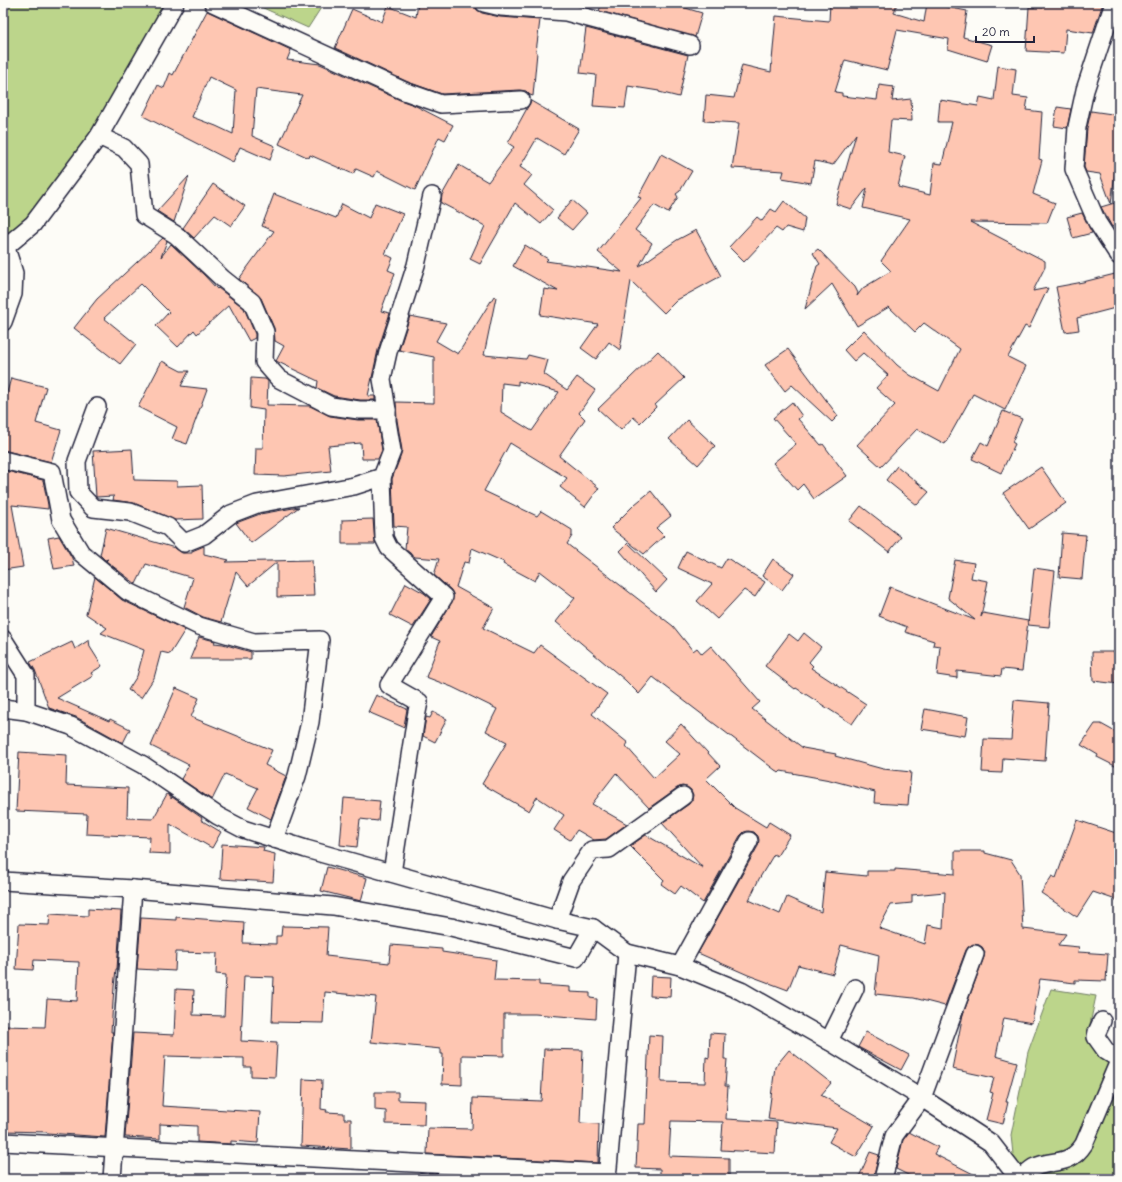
<svg xmlns="http://www.w3.org/2000/svg" width="1122" height="1182" viewBox="0 0 1122 1182" font-family="Delius,sans-serif">
<style>
.green{fill:#bcd58b;stroke:#6f7c63}
.building{fill:#fec6b2;stroke:#22223b;fill-rule:evenodd}
.lines{fill:none;stroke-linecap:round;stroke-linejoin:round}
.minor-casing{stroke:#22223b;stroke-width:20}
.minor{stroke:#fdfcf7;stroke-width:17}
</style>
<rect width="100%" height="100%" fill="#fdfcf7"/>
<filter id="ink" filterUnits="userSpaceOnUse"><feTurbulence type="fractalNoise" baseFrequency=".025" numOctaves="2"/><feDisplacementMap in="SourceGraphic" scale="8" xChannelSelector="R" yChannelSelector="G"/><feConvolveMatrix kernelMatrix="1 2 1 2 8 2 1 2 1" color-interpolation-filters="sRGB"/></filter>
<g filter="url(#ink)">
<g class="green">
<path d="M3,3H175L41,218L3,239Z"/>
<path d="M252,3H324L308,28Z"/>
<path d="M1051,989L1096,996L1089,1029L1119,1051V1179H1019L1015,1174L1011,1135L1028,1052Z"/>
</g>
<g class="building">
<path d="M418,3H474L477,10L482,13L500,17L540,20L536,52H537L533,96L530,95L526,91L520,90L442,94L408,82L335,48L352,9L382,22L388,6L416,17Z"/>
<path d="M602,3H669L702,13L695,37L599,11Z"/>
<path d="M830,3H897L894,13L924,22L927,3L967,11L963,37L992,45L987,61L948,49L949,39L897,30L887,70L845,60L835,92L842,93V96L877,100L879,85L894,87L892,101L911,99L912,121L891,120L888,152L905,156L898,187L930,195L934,163L942,164L952,122H938L940,100L978,106L980,97L994,100L998,66L1016,69L1013,96L1028,98L1026,110L1042,112L1039,159L1042,160L1033,194L1055,203L1047,223L970,222L1045,261V267L1033,291L1048,288L1029,328L1025,326L1008,357L1026,366L1005,410L973,394L945,444L917,429L881,467L857,445L895,405L876,388L888,375L863,353L854,361L844,350L864,330L897,365L910,375L939,391L960,349L924,323L915,332L889,307L857,326L832,284L805,309L817,266L820,264L813,253L818,249L855,287L858,293L857,296L863,288L891,271L881,261L910,219L863,208L867,188L851,209L836,204L856,134L833,165L815,161L811,183L782,178L784,171L732,168L739,123L704,121L706,95L734,98L742,65L771,72L776,16L829,21Z"/>
<path d="M1044,3H1103L1093,33L1066,29L1064,53L1026,51L1029,7L1043,8Z"/>
<path d="M207,11L291,50L287,60L320,64L400,100L414,105L453,125L445,140L439,137L415,190L377,171L374,177L356,169L353,174L310,155L309,158L279,144L302,95L256,89L252,136L275,146L270,160L240,147L233,162L143,116L158,85L164,88L170,73L173,75ZM209,77L236,90L233,134L216,126L192,117Z"/>
<path d="M586,28L688,55L679,97L659,92V91L628,86L625,108L593,106L596,75L580,73Z"/>
<path d="M531,101L579,129L564,154L537,138L520,167L532,175L524,185L553,210L541,224L515,203L480,264L470,259L485,226L441,203L442,195L459,165L488,182L514,147L508,143Z"/>
<path d="M1057,107L1071,109L1067,128L1054,126Z"/>
<path d="M1091,111L1119,115V141L1111,204L1119,202V225L1112,227L1101,207L1111,204L1100,174L1086,172L1084,167L1087,128Z"/>
<path d="M661,154L692,171L680,191L676,194L678,197L668,213L654,205L635,230L652,243L639,266L677,240L696,230L721,276L677,300L664,313L631,281L620,350L609,342L596,359L581,348L598,324L540,315L544,289L558,291L513,266L525,245L548,259L546,261L622,272L598,252L641,198L638,197Z"/>
<path d="M189,176L174,222L157,211Z"/>
<path d="M213,184L245,206L231,226L215,215L194,238L183,228Z"/>
<path d="M274,194L336,218L342,204L369,218L375,203L403,214L385,254L393,258L388,270L395,273L381,311L390,313L378,350L368,396H375V400H360L334,396L317,388L318,381L276,361L284,346L275,341L274,328L261,298L239,279L274,231L262,226Z"/>
<path d="M572,200L587,213L572,230L557,218Z"/>
<path d="M784,201L805,218L803,232L786,227L782,232L776,228L744,262L729,247L757,217L762,221L771,209L776,212Z"/>
<path d="M1082,213L1092,233L1073,238L1067,217Z"/>
<path d="M163,238L167,241L161,257L171,244L204,275L217,289L218,288L244,308L255,334V338L249,341L229,305L197,334L194,330L178,347L156,326L169,312L141,284L104,318L136,344L120,364L74,328L97,299Z"/>
<path d="M1119,273V307L1077,318L1079,330L1065,332L1056,287L1083,282Z"/>
<path d="M494,296L496,297L484,355L526,359L528,355L548,360L544,374L567,390L577,377L595,390L579,413L585,419L559,456L599,488L585,507L560,487L567,478L510,443L484,491L537,516L541,511L572,530V536L567,544L673,626L693,651L697,648L702,654L711,646L760,702L752,709L803,748L836,754L835,756L883,769L911,772L908,805L874,803L875,792L830,780L781,771L779,773L653,677L639,694L625,680L556,622L575,598L540,571L535,581L503,564L504,562L472,548L469,563L464,562L456,587L494,608L483,628L534,653L540,645L607,694L592,714L628,743L626,746L654,778L680,754L665,741L681,724L720,766L706,779L735,808L766,827L769,822L790,835L777,856L774,854L759,879L749,900L780,914L787,897L821,912L825,872L867,876V871H895V869L955,874V851H985V853L1011,860L1020,874L1023,929L1066,934L1058,945L1079,947L1078,952L1108,954L1106,981L1075,980V983L1040,979L1032,1023L1004,1018L996,1056L1017,1062L1006,1102H1008L1003,1124L986,1120L993,1093L990,1092L994,1078L952,1069L963,1014L984,957L985,952L982,947L979,945L973,944L968,947L966,950L945,1006L914,998L875,994L879,955L841,945L833,974L798,965L788,990L748,975L698,953L758,846L759,840L758,836L754,832L748,831L744,832L740,836L703,903L681,886L675,894L661,884L664,880L630,846L646,835L703,868L662,823L689,804L692,800L693,795L691,790L687,787L682,786L677,788L649,808L616,773L592,804L627,824L606,839L594,840L577,830L570,840L554,830L564,815L537,797L529,811L482,784L507,742L486,731L497,709L452,687L426,677L440,641L431,637L452,602L453,594L451,590L434,575L439,559L415,557L405,549L407,527L394,526L392,479L401,455L402,450L397,420L396,402L434,403V357L399,350L410,316L446,323L436,341L458,354ZM518,381L559,392L532,431L501,412L502,383L518,385ZM945,892L943,928L928,925L925,944L879,928L891,905L912,903V895Z"/>
<path d="M788,349L838,416L832,422L792,385L785,391L765,365Z"/>
<path d="M658,351L684,378L655,405L656,407L640,423L633,417L621,430L598,409Z"/>
<path d="M162,361L181,371H189L181,386L207,389L187,444L172,439L177,427L138,407Z"/>
<path d="M11,378L46,387L36,423L61,430L51,462L3,450V407Z"/>
<path d="M251,378L265,379L268,381L267,405L310,406L330,416L358,420H377L382,450L378,459H362L361,443L328,446L331,471L284,476L255,475L256,448H263L264,410L250,408Z"/>
<path d="M792,402L802,416L798,419L821,445L823,444L847,476L814,499L803,484L797,490L773,463L796,444L773,418Z"/>
<path d="M1003,411L1022,419L1012,442L1015,444L1001,473L972,459L981,442L988,446Z"/>
<path d="M687,420L715,446L698,465L669,439Z"/>
<path d="M132,449L134,480L177,481V486L202,485L203,519L175,520L134,503L113,500L114,496L96,497L93,451Z"/>
<path d="M897,466L929,492L917,505L886,480Z"/>
<path d="M1041,467L1066,503L1029,529L1003,493Z"/>
<path d="M3,470L43,480L48,505V509L12,505L23,567L3,570Z"/>
<path d="M651,491L671,516L656,528L664,536L644,554L611,528L635,504Z"/>
<path d="M861,506L901,537L889,552L849,521Z"/>
<path d="M299,507L251,543L236,523L260,514Z"/>
<path d="M373,519L375,544H342V520Z"/>
<path d="M106,528L175,548L182,553H192V551L204,546V554L229,560L226,562L312,560L314,596L277,597V562L248,586L236,572L221,622L203,617L184,607L193,578L146,564L136,584L106,561L108,559L105,560L100,555Z"/>
<path d="M1062,533L1086,535L1082,579L1059,577Z"/>
<path d="M59,536L72,558L74,566L54,569L48,538Z"/>
<path d="M628,543L667,580L656,592L620,551Z"/>
<path d="M686,551L721,568L727,558L765,582L755,597L744,590L717,619L697,601L712,584L678,568Z"/>
<path d="M773,559L794,574L782,590L762,576Z"/>
<path d="M955,560L974,563L971,578L988,581L981,617L983,613L1028,621L1022,671L1002,669L1001,676L957,671V678L937,675L940,646L933,645L934,641L905,632L907,627L879,616L890,587L975,620L948,598Z"/>
<path d="M1034,568L1055,571L1049,627L1028,625Z"/>
<path d="M95,577L122,600L185,630L170,654L161,652L154,678L141,698L128,690L137,676L144,650L101,633L107,628L86,614Z"/>
<path d="M406,583L424,593L431,599L413,627L390,615Z"/>
<path d="M804,633L821,647L809,662L813,666L811,668L866,704L852,724L796,688L795,689L765,666L789,634L798,641Z"/>
<path d="M199,637L215,641L214,643L223,644L251,652V659H190Z"/>
<path d="M89,640L90,647L102,666L91,673L93,676L57,698L109,721L110,719L130,729L123,743L76,717L49,708L35,670L30,662L72,642L75,649Z"/>
<path d="M1092,652H1119V684L1093,681Z"/>
<path d="M176,688L199,698L191,717L272,750L265,765L286,776L271,819L248,807L258,788L225,774L212,800L181,779L189,765L151,746Z"/>
<path d="M376,695L407,709L404,726L403,727L368,712Z"/>
<path d="M1014,700L1049,703L1045,761L1003,758L1002,773L982,772L984,739L1011,740Z"/>
<path d="M925,709L968,717L965,736L921,729Z"/>
<path d="M433,712L447,719L435,742L423,736L426,717L430,718Z"/>
<path d="M1095,724H1101L1119,734V768L1097,757L1098,755L1081,745Z"/>
<path d="M19,752L67,755L66,785L128,788L127,818L153,819L167,794L171,796V799L172,797L202,818L201,820L221,832L212,848L170,824V854L149,853L150,837L86,834L87,814L16,811Z"/>
<path d="M344,798L380,801L378,821L360,819L357,847L340,845Z"/>
<path d="M1077,820L1119,834V901L1093,892L1077,917L1041,893L1052,876L1056,878Z"/>
<path d="M222,844L264,847L263,851L275,854L273,882L220,879Z"/>
<path d="M327,867L367,878L361,901L321,891Z"/>
<path d="M88,909L121,911L117,969H116L114,987L111,1032H113L105,1137L47,1133V1132L3,1131V1026L45,1027L47,999L77,1001L79,962L34,960L33,970L16,969L19,924L49,925L50,914L88,916Z"/>
<path d="M176,917L244,922L243,943L276,944V936H281L282,926L328,927L326,956L389,963L391,945L442,949V952L496,960L494,980L539,981V985L570,987V992L590,993V998L597,999L596,1019L535,1014H504V1056L462,1055V1085L442,1084L443,1054H441V1049L371,1042L376,997L325,992L323,1023L272,1022L274,977L244,976L241,1041L277,1043L275,1077L251,1076V1067H244V1058L165,1056L162,1106L260,1112L258,1143L231,1141V1144L197,1142V1126L160,1124V1139L125,1137L133,1033L174,1035L176,989L194,990L193,1015L224,1016L226,975L216,974L217,953L176,952L175,971L137,969L141,918L176,920Z"/>
<path d="M651,976L671,977L670,997L650,996Z"/>
<path d="M866,1032L909,1055L901,1070L858,1047Z"/>
<path d="M710,1033L725,1034L724,1059H727L725,1086H728L726,1119L777,1122L775,1153L721,1150L723,1122L671,1121L669,1156L729,1158V1179H660V1169L636,1168L638,1124H645L649,1035L663,1036L661,1082L705,1083L706,1057L709,1058Z"/>
<path d="M544,1049L583,1050L580,1123L599,1124L598,1163L427,1154L428,1128L472,1129L473,1098L541,1101Z"/>
<path d="M789,1050L831,1083L821,1095L874,1126L856,1157L829,1142L837,1128L768,1119L775,1067Z"/>
<path d="M303,1079L322,1080L321,1109L327,1110L326,1112L344,1113V1119H351V1149L301,1146Z"/>
<path d="M375,1092H398V1100L425,1101L424,1125L386,1124V1111L375,1110Z"/>
<path d="M909,1132L938,1147L934,1154L983,1179H916L896,1169L903,1140Z"/>
<path d="M870,1152L879,1155L873,1179H858Z"/>
</g>
<g class="lines">
<defs>
<g id="minor">
<path d="M213,3L404,91L441,104L521,100"/>
<path d="M484,3L501,7L566,12L690,45"/>
<path d="M1114,3L1085,90L1077,127L1074,169L1097,222L1119,256"/>
<path d="M99,136L124,148L139,164L144,215L176,235L223,279L252,302L265,332L264,362L279,379L331,406L359,410H387L382,379L388,352L416,265L432,196"/>
<path d="M3,249L33,224L99,136L175,3"/>
<path d="M3,322L13,294L14,273L6,248"/>
<path d="M97,407L77,461L78,492L93,508L130,512L168,527L184,543L204,535L231,514L257,504L354,486L382,477L392,451L387,421V410"/>
<path d="M3,460L52,472L61,520L81,553L127,591L199,626L254,642L320,640L310,722L297,776L274,839"/>
<path d="M382,477L384,538L389,548L444,597L389,685L419,702L416,717L392,873"/>
<path d="M3,639L26,675V711"/>
<path d="M3,708L26,711L71,726L143,765L218,816L243,829L306,849L557,920L593,928L627,953L680,966L741,991L829,1041L922,1098L991,1143L1019,1179"/>
<path d="M3,881L133,889L333,906L451,927L576,958L593,928"/>
<path d="M557,920L571,881L592,850L609,849L683,796"/>
<path d="M680,966L749,841"/>
<path d="M1102,1021L1097,1032L1096,1037L1106,1051L1119,1059"/>
<path d="M829,1041L855,988"/>
<path d="M3,1142L607,1173"/>
<path d="M112,1179L133,889"/>
<path d="M607,1179L627,953"/>
<path d="M883,1179L894,1136L922,1098L975,954"/>
<path d="M1020,1179C1025,1175 1030,1169 1035,1167C1055,1159 1070,1166 1084,1144L1119,1061"/>
</g>
</defs>
<use href="#minor" class="minor-casing"/>
<use href="#minor" class="minor"/>
</g>
</g>
<rect width="1122" height="1182" fill="none" stroke="#fdfcf7" stroke-width="16"/>
<rect x="8" y="8" width="1106" height="1166" fill="none" stroke="#22223b" stroke-width="1.5" filter="url(#ink)"/>
<path d="M976 36v6h58v-6" fill="none" stroke="#22223b" stroke-width="2"/>
<text x="982" y="36" font-size="12" fill="#22223b" stroke="#fdfcf7" stroke-width="3" paint-order="stroke">20 m</text>
</svg>
